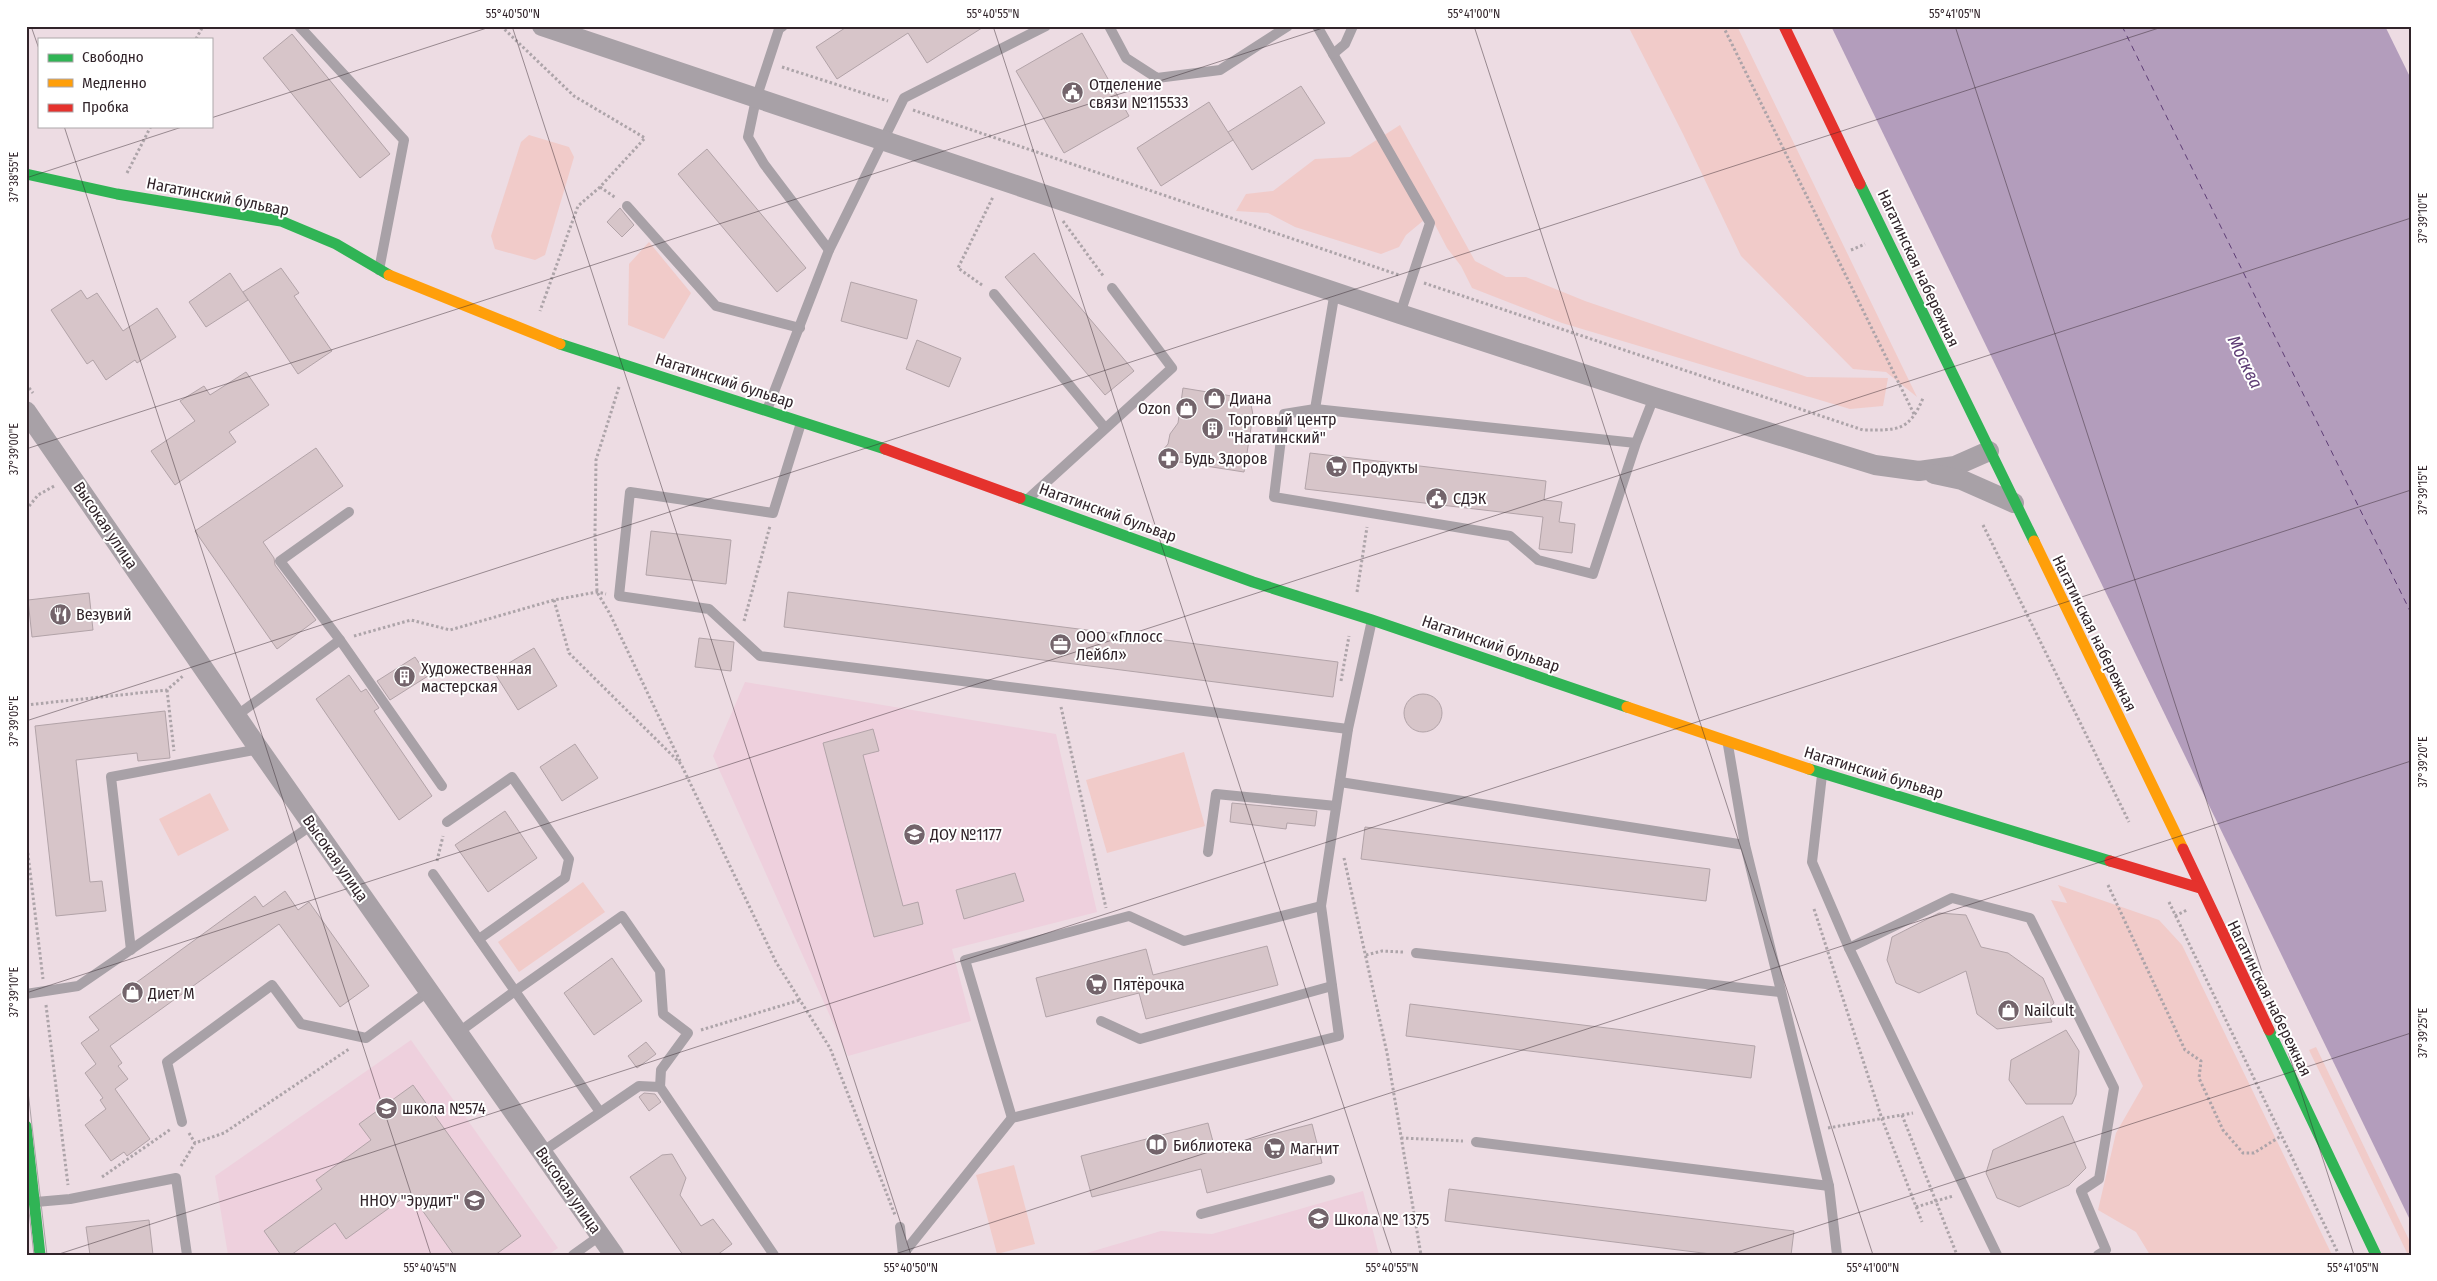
<svg xmlns="http://www.w3.org/2000/svg" width="2437" height="1281" viewBox="0 0 2437 1281" font-family="'Fira Sans Condensed',sans-serif">
<style>
.built{fill:#eed0dd}
.green{fill:#f1cbc9}
.water{fill:#b39dbc}
.lines{fill:none;stroke-linecap:round;stroke-linejoin:round}
.ferry{stroke:#5e3d75;stroke-width:1;stroke-dasharray:6 5;stroke-linecap:butt}
.building{fill:#d7c5c9;stroke:#b2a3a8}
.path{stroke:#ada4a9;stroke-width:3;stroke-dasharray:2.5 2.5;stroke-linecap:butt}
.lane{stroke:#a8a1a7;stroke-width:10}
.street{stroke:#a8a1a7;stroke-width:20}
.fast{stroke:#30b455;stroke-width:11}
.slow{stroke:#ff9f0a;stroke-width:11}
.jam{stroke:#e5322d;stroke-width:11}
.tram{stroke:#ada4a8;stroke-width:1}
.ticks{fill:none;stroke:#31242a;stroke-width:1;stroke-opacity:0.45}
.labels{text-anchor:middle;stroke-width:4;stroke-linejoin:round;paint-order:stroke}
.poi-label{font-size:16px;fill:#31242a;stroke:#fff;text-anchor:start}
.street-label{font-size:16px;fill:#31242a;stroke:#fff}
.water-label{font-size:18px;font-style:italic;fill:#5e3d75;stroke:#fff}
.neatline{fill:none;stroke:#31242a;stroke-width:2}
.ticks-label{font-size:12px;text-anchor:middle;fill:#31242a}
</style>
<rect width="100%" height="100%" fill="#eddce3"/>
<g class="built">
<path d="M745,682L1056,734L1097,912L952,949L971,1021L848,1056L713,756Z"/>
<path d="M411,1040L558,1248L548,1255H228L215,1176Z"/>
<path d="M1363,1191L1379,1255H1080L1161,1231L1212,1234Z"/>
</g>
<g class="green">
<path d="M1628,26H1737L1917,397L1886,372L1853,369L1741,256L1683,134Z"/>
<path d="M1400,125L1475,261L1506,277H1526L1585,301L1807,377L1888,378L1883,406L1850,409L1562,323L1472,288L1461,266L1447,248L1430,215L1406,235L1399,247L1381,254L1295,227L1268,213L1236,211L1246,194L1273,191L1315,159L1350,157Z"/>
<path d="M529,135L569,147L574,157L545,255L535,260L495,249L491,236L521,142Z"/>
<path d="M649,242L691,293L664,339L628,325L629,264Z"/>
<path d="M1184,752L1205,826L1107,853L1086,780Z"/>
<path d="M210,793L229,830L178,856L159,819Z"/>
<path d="M583,882L605,912L519,972L498,942Z"/>
<path d="M2058,885L2159,920L2182,945L2332,1255H2150L2136,1232L2098,1210L2116,1133L2143,1086L2051,900L2067,903Z"/>
<path d="M2316,1047L2411,1244V1255H2408L2309,1050Z"/>
<path d="M1014,1165L1035,1244L997,1254L976,1175Z"/>
</g>
<path class="water" d="M1831,26H2385L2411,79V1222Z"/>
<g class="lines">
<path class="ferry" d="M2122,26L2411,613"/>
</g>
<g class="building">
<path d="M848,26H985L927,63L908,33L837,79L816,47Z"/>
<path d="M1082,33L1129,116L1064,153L1016,71Z"/>
<path d="M292,34L390,154L360,178L263,58Z"/>
<path d="M1301,86L1325,123L1252,170L1228,132Z"/>
<path d="M1209,102L1233,140L1161,186L1137,148Z"/>
<path d="M707,149L806,268L777,292L678,174Z"/>
<path d="M620,208L634,225L622,237L607,222Z"/>
<path d="M1034,253L1134,371L1105,395L1005,277Z"/>
<path d="M281,268L299,293L294,296L332,351L298,374L243,292Z"/>
<path d="M230,273L248,300L206,327L189,302Z"/>
<path d="M851,282L917,300L907,339L841,321Z"/>
<path d="M81,290L87,299L97,293L123,331L157,308L176,337L137,363L135,360L106,380L93,360L87,364L51,310Z"/>
<path d="M917,340L961,358L949,387L906,369Z"/>
<path d="M246,372L269,405L229,432L236,442L175,485L151,451L195,421L180,401L204,386L210,395Z"/>
<path d="M1183,388L1250,399L1253,415L1244,472L1180,462L1169,466L1164,463L1161,457L1163,450L1168,444L1170,434L1178,423Z"/>
<path d="M316,448L343,486L263,542L274,558L275,565L316,620L277,649L195,531Z"/>
<path d="M1310,453L1546,481L1544,500L1562,502L1559,522L1575,524L1572,553L1539,549L1543,517L1305,489Z"/>
<path d="M651,531L731,540L726,584L646,575Z"/>
<path d="M788,592L1338,662L1333,697L784,627Z"/>
<path d="M89,593L93,630L32,637L28,600Z"/>
<path d="M699,638L734,642L731,671L695,667Z"/>
<path d="M534,648L557,686L518,710L494,672Z"/>
<path d="M415,657L428,676L390,700L377,681Z"/>
<path d="M349,675L361,692L366,689L379,708L374,711L432,796L399,820L316,699Z"/>
<circle cx="1423" cy="713" r="19"/>
<path d="M165,711L170,758L138,761L137,753L76,760L90,882L102,881L106,911L56,916L35,726Z"/>
<path d="M873,729L879,751L863,755L903,906L918,902L923,924L874,937L823,743Z"/>
<path d="M575,744L598,778L562,801L540,767Z"/>
<path d="M1232,803L1317,811L1315,826L1287,823L1286,829L1230,822Z"/>
<path d="M505,811L537,858L488,892L455,845Z"/>
<path d="M1365,827L1710,869L1706,901L1361,859Z"/>
<path d="M1015,873L1024,901L964,919L956,890Z"/>
<path d="M285,891L298,910L309,902L369,986L340,1007L279,924L110,1046L122,1063L118,1066L128,1079L115,1089L150,1139L127,1156L124,1152L111,1161L85,1125L106,1109L100,1100L103,1098L85,1073L96,1064L81,1043L99,1030L89,1017L255,896L263,907Z"/>
<path d="M1939,913L1966,915L1981,947L2008,953L2043,978L2054,1003L2047,1011L2052,1022L1997,1029L1977,1014L1966,971L1919,993L1896,983L1887,960L1892,937Z"/>
<path d="M1267,946L1278,985L1146,1019L1139,993L1046,1017L1036,978L1146,949L1153,975Z"/>
<path d="M612,958L642,1001L594,1035L564,993Z"/>
<path d="M1410,1004L1755,1046L1751,1078L1406,1036Z"/>
<path d="M2066,1030L2079,1051L2076,1095L2072,1104H2026L2009,1080L2011,1060Z"/>
<path d="M646,1042L656,1054L637,1068L628,1056Z"/>
<path d="M413,1085L521,1236L495,1255H454L410,1193L346,1239L335,1223L291,1255H281L264,1231L322,1189L316,1180L371,1140L359,1124Z"/>
<path d="M644,1093L655,1094L661,1102L649,1111L639,1097Z"/>
<path d="M2063,1116L2086,1168L2069,1185L2019,1207L1997,1198L1986,1173L1993,1150Z"/>
<path d="M1208,1123L1215,1149L1312,1124L1322,1163L1207,1193L1201,1169L1092,1197L1081,1156Z"/>
<path d="M672,1154L686,1178L680,1195L701,1226L713,1219L732,1244L717,1255H683L630,1177L662,1155Z"/>
<path d="M1449,1189L1794,1231L1791,1255H1719L1445,1221Z"/>
<path d="M149,1220L153,1255H90L86,1227Z"/>
</g>
<g class="lines">
<g class="path">
<path d="M501,26L574,96L645,138L600,187L578,206L540,311"/>
<path d="M1723,26L1915,416"/>
<path d="M2410,26L2411,29"/>
<path d="M196,39L203,26"/>
<path d="M782,67L888,101"/>
<path d="M913,110L1399,275"/>
<path d="M127,173L151,126"/>
<path d="M600,187L616,198"/>
<path d="M1063,221L1104,277"/>
<path d="M1851,250L1865,244"/>
<path d="M1424,283L1863,430C1897,430 1909,432 1923,398"/>
<path d="M982,285L958,268L993,197"/>
<path d="M26,384L33,393"/>
<path d="M619,387L596,460L595,534L597,592L610,614L680,761"/>
<path d="M26,510L38,495L56,485"/>
<path d="M1983,525L2129,822"/>
<path d="M1357,592L1367,527"/>
<path d="M554,600L569,653L681,764L776,962L830,1048L895,1215"/>
<path d="M744,621L770,526"/>
<path d="M354,636L411,620L450,630L554,600L597,592L606,594"/>
<path d="M1341,681L1349,636"/>
<path d="M167,690L174,751"/>
<path d="M26,705L167,690L184,675"/>
<path d="M1061,707L1106,908"/>
<path d="M26,838L43,979"/>
<path d="M1344,858L1387,1053L1421,1255"/>
<path d="M437,861L443,836"/>
<path d="M2108,885L2185,1050L2201,1061L2199,1078L2223,1130L2243,1153H2254L2281,1136"/>
<path d="M2169,902L2339,1255"/>
<path d="M1814,909L1882,1119L1922,1222"/>
<path d="M2175,916L2187,910"/>
<path d="M1366,955L1382,951L1403,952"/>
<path d="M46,1005L68,1185"/>
<path d="M701,1030L800,1000"/>
<path d="M1902,1115L1957,1255"/>
<path d="M1828,1128L1913,1113"/>
<path d="M189,1133L195,1143"/>
<path d="M1401,1138L1463,1141"/>
<path d="M181,1166L195,1143L224,1133L349,1049"/>
<path d="M102,1177L171,1129"/>
<path d="M1916,1207L1953,1196"/>
</g>
<g class="lane">
<path d="M299,26L404,140L379,270"/>
<path d="M783,26L779,29L756,99L748,137L764,164L829,250"/>
<path d="M1109,26L1126,58L1157,78L1220,70L1288,26"/>
<path d="M1317,26L1430,223L1400,314"/>
<path d="M1333,54L1345,44L1353,26"/>
<path d="M627,206L716,306L800,328"/>
<path d="M994,294L1105,428"/>
<path d="M1315,409L1335,291"/>
<path d="M767,410L829,250L904,98L1046,26"/>
<path d="M801,423L773,513L630,492L619,596L709,609L760,656L1348,729"/>
<path d="M1636,443L1315,409L1284,414L1274,497L1510,536L1538,560L1593,574L1636,443L1654,397"/>
<path d="M1029,498L1172,368L1112,288"/>
<path d="M340,640L442,786"/>
<path d="M236,716L340,640L280,561L349,512"/>
<path d="M1728,745L1745,845L1829,1186L1837,1255"/>
<path d="M1822,775L1812,862L1849,948L1997,1255"/>
<path d="M1340,782L1745,845"/>
<path d="M447,822L512,777L569,859L565,878L479,939"/>
<path d="M1208,852L1216,794L1336,806"/>
<path d="M433,874L515,991L459,1032"/>
<path d="M1849,948L1952,898L2030,918L2114,1088L2099,1179L2081,1191L2106,1250L2098,1255"/>
<path d="M131,950L111,777L259,749"/>
<path d="M1416,953L1780,992"/>
<path d="M26,994L78,986L312,825"/>
<path d="M1101,1021L1140,1039L1332,986"/>
<path d="M600,1112L515,991L622,916L660,971L663,1014L688,1033L661,1070L660,1087"/>
<path d="M1012,1118L965,960L1129,916L1184,941L1321,906"/>
<path d="M182,1122L167,1062L272,985L301,1024L366,1038L430,990"/>
<path d="M1476,1142L1829,1186"/>
<path d="M542,1152L639,1086L660,1087L774,1255"/>
<path d="M36,1202L70,1199L176,1178L187,1255"/>
<path d="M1201,1214L1330,1180"/>
<path d="M900,1227L903,1255"/>
<path d="M903,1254L1012,1118L1339,1036L1321,906L1348,729L1372,620"/>
<path d="M573,1255L601,1235"/>
</g>
<g class="street">
<path d="M542,26L1400,314L1654,397L1875,465L1919,471L1955,466L1989,451"/>
<path d="M26,411L259,749L614,1255"/>
<path d="M1934,474L1962,480L2014,503"/>
</g>
<g class="fast">
<path d="M26,174L117,194L281,221L336,244L389,275"/>
<path d="M1860,184L2034,541"/>
<path d="M560,344L885,449"/>
<path d="M1020,498L1253,582L1372,620L1627,707"/>
<path d="M1809,769L2110,861"/>
<path d="M2269,1030L2376,1255"/>
<path d="M26,1126L40,1255"/>
</g>
<g class="slow">
<path d="M389,275L560,344"/>
<path d="M2034,541L2183,849"/>
<path d="M1627,707L1809,769"/>
</g>
<g class="jam">
<path d="M1784,26L1860,184"/>
<path d="M885,449L1020,498"/>
<path d="M2183,849L2269,1030"/>
<path d="M2110,861L2200,888"/>
</g>
<g class="tram">
<path d="M26,1074L47,1255"/>
<path d="M26,1185L34,1255"/>
</g>
</g>
<path class="ticks" d="M31,26L39,49M512,26L911,1255M993,26L1392,1255M1474,26L1873,1255M1955,26L2354,1255M211,118L493,26M64,126L431,1255M26,178L185,126M26,449L1329,26M26,721L2165,26M26,993L2411,218M56,1255L2411,490M892,1255L2411,761M1728,1255L2411,1033"/>
<defs>
<symbol id="civic-disc" viewBox="-11 -11 22 22"><circle r="9.5" fill="#73646b" stroke="#fff"/><path d="M-.6-6.5H3V-4.5H.6V-3L4-1V1h2V6H-6V1h2V-1L-.6-3ZM-1.2 2.5V6h2.4V2.5Z" fill="#fff"/></symbol>
<symbol id="shop-disc" viewBox="-11 -11 22 22"><circle r="9.5" fill="#73646b" stroke="#fff"/><path d="M-5-2.5h2.3a2.7 3.5 0 0 1 5.4 0H5L5.5 6h-11ZM-1.5-2.5h3a1.5 2.3 0 0 0-3 0Z" fill="#fff"/></symbol>
<symbol id="building-disc" viewBox="-11 -11 22 22"><circle r="9.5" fill="#73646b" stroke="#fff"/><path d="M-4-6H4V6H1V3H-1V6H-4ZM-2.5-4.3h1.7v1.8h-1.7ZM.8-4.3h1.7v1.8H.8ZM-2.5-1h1.7V.8h-1.7ZM.8-1h1.7V.8H.8Z" fill="#fff"/></symbol>
<symbol id="pharmacy-disc" viewBox="-11 -11 22 22"><circle r="9.5" fill="#73646b" stroke="#fff"/><path d="M-2-6h4v4h4v4h-4v4h-4v-4h-4v-4h4Z" fill="#fff"/></symbol>
<symbol id="supermarket-disc" viewBox="-11 -11 22 22"><circle r="9.5" fill="#73646b" stroke="#fff"/><path d="M-6-5.5h2.5l.6 2H6L4.5 2H-2.5L-4.4-4H-6ZM-1.5 3.2a1.3 1.3 0 1 0 .1 0ZM3 3.2a1.3 1.3 0 1 0 .1 0Z" fill="#fff"/></symbol>
<symbol id="restaurant-disc" viewBox="-11 -11 22 22"><circle r="9.5" fill="#73646b" stroke="#fff"/><path d="M-5-6h1v4h1v-4h1v4h1v-4h1v5L-1.5 .5V6h-2V.5L-5-1ZM5-6V6H3V1.5H1.5Q1.5-4 5-6Z" fill="#fff"/></symbol>
<symbol id="office-disc" viewBox="-11 -11 22 22"><circle r="9.5" fill="#73646b" stroke="#fff"/><path d="M-6-3h4V-5.5h4V-3h4V5H-6ZM-1-4.5V-3h2v-1.5ZM-6 0V1H6V0Z" fill="#fff"/></symbol>
<symbol id="school-disc" viewBox="-11 -11 22 22"><circle r="9.5" fill="#73646b" stroke="#fff"/><path d="M0-5L7-2L0 1L-7-2ZM-4 1L0 2.5L4 1V4Q0 6-4 4Z" fill="#fff"/></symbol>
<symbol id="library-disc" viewBox="-11 -11 22 22"><circle r="9.5" fill="#73646b" stroke="#fff"/><path d="M-6-4Q-3-5.5-.7-3.5V5Q-3 3-6 4ZM6-4Q3-5.5 .7-3.5V5Q3 3 6 4Z" fill="#fff"/></symbol>
</defs>
<g fill-rule="evenodd">
<use href="#civic-disc" x="1060" y="80" width="25" height="25"/>
<use href="#shop-disc" x="1202" y="386" width="25" height="25"/>
<use href="#shop-disc" x="1174" y="396" width="25" height="25"/>
<use href="#building-disc" x="1200" y="416" width="25" height="25"/>
<use href="#pharmacy-disc" x="1156" y="446" width="25" height="25"/>
<use href="#supermarket-disc" x="1324" y="454" width="25" height="25"/>
<use href="#civic-disc" x="1424" y="486" width="25" height="25"/>
<use href="#restaurant-disc" x="48" y="602" width="25" height="25"/>
<use href="#office-disc" x="1048" y="632" width="25" height="25"/>
<use href="#building-disc" x="392" y="664" width="25" height="25"/>
<use href="#school-disc" x="902" y="822" width="25" height="25"/>
<use href="#supermarket-disc" x="1084" y="972" width="25" height="25"/>
<use href="#shop-disc" x="120" y="980" width="25" height="25"/>
<use href="#shop-disc" x="1996" y="998" width="25" height="25"/>
<use href="#school-disc" x="374" y="1096" width="25" height="25"/>
<use href="#library-disc" x="1144" y="1132" width="25" height="25"/>
<use href="#supermarket-disc" x="1262" y="1136" width="25" height="25"/>
<use href="#school-disc" x="462" y="1188" width="25" height="25"/>
<use href="#school-disc" x="1306" y="1206" width="25" height="25"/>
</g>
<g class="labels">
<g class="poi-label">
<text x="1089" y="90">Отделение<tspan x="1089" dy="18">связи №115533</tspan></text>
<text x="1230" y="404">Диана</text>
<text x="1171" y="414" text-anchor="end">Ozon</text>
<text x="1228" y="425">Торговый центр<tspan x="1228" dy="18">"Нагатинский"</tspan></text>
<text x="1184" y="464">Будь Здоров</text>
<text x="1352" y="473">Продукты</text>
<text x="1453" y="504">СДЭК</text>
<text x="76" y="620">Везувий</text>
<text x="1076" y="642">ООО «Гллосс<tspan x="1076" dy="18">Лейбл»</tspan></text>
<text x="421" y="674">Художественная<tspan x="421" dy="18">мастерская</tspan></text>
<text x="930" y="840">ДОУ №1177</text>
<text x="1113" y="990">Пятёрочка</text>
<text x="148" y="999">Диет М</text>
<text x="2024" y="1016">Nailcult</text>
<text x="402" y="1114">школа №574</text>
<text x="1173" y="1151">Библиотека</text>
<text x="1290" y="1154">Магнит</text>
<text x="459" y="1206" text-anchor="end">ННОУ "Эрудит"</text>
<text x="1334" y="1225">Школа № 1375</text>
</g>
<g class="street-label">
<text transform="translate(218 196) rotate(11)" y="6">Нагатинский бульвар</text>
<text transform="translate(1919 268) rotate(65)" y="6">Нагатинская набережная</text>
<text transform="translate(725 380) rotate(18)" y="6">Нагатинский бульвар</text>
<text transform="translate(1108 512) rotate(20)" y="6">Нагатинский бульвар</text>
<text transform="translate(106 525) rotate(56)" y="6">Высокая улица</text>
<text transform="translate(2095 633) rotate(64)" y="6">Нагатинская набережная</text>
<text transform="translate(1491 643) rotate(19)" y="6">Нагатинский бульвар</text>
<text transform="translate(1874 772) rotate(17)" y="6">Нагатинский бульвар</text>
<text transform="translate(336 858) rotate(55)" y="6">Высокая улица</text>
<text transform="translate(2270 998) rotate(64)" y="6">Нагатинская набережная</text>
<text transform="translate(569 1190) rotate(55)" y="6">Высокая улица</text>
</g>
<g class="water-label">
<text transform="translate(2245 362) rotate(64)" y="6">Москва</text>
</g>
</g>
<rect width="2437" height="1281" fill="none" stroke="#ffffff" stroke-width="55"/>
<rect x="38" y="38" width="175" height="90" fill="#ffffff" stroke="#ada7aa"/>
<rect x="48" y="54" width="25" height="8" fill="#30b455" stroke="#ada7aa"/>
<text x="82" y="62" font-size="15" fill="#31242a">Свободно</text>
<rect x="48" y="79" width="25" height="8" fill="#ff9f0a" stroke="#ada7aa"/>
<text x="82" y="88" font-size="15" fill="#31242a">Медленно</text>
<rect x="48" y="104" width="25" height="8" fill="#e5322d" stroke="#ada7aa"/>
<text x="82" y="112" font-size="15" fill="#31242a">Пробка</text>
<rect x="28" y="28" width="2382" height="1226" class="neatline"/>
<g class="ticks-label">
<text x="513" y="18">55°40'50"N</text>
<text x="993" y="18">55°40'55"N</text>
<text x="1474" y="18">55°41'00"N</text>
<text x="1955" y="18">55°41'05"N</text>
<text transform="translate(14 177) rotate(-90)" y="4">37°38'55"E</text>
<text transform="translate(2423 218) rotate(-90)" y="4">37°39'10"E</text>
<text transform="translate(14 449) rotate(-90)" y="4">37°39'00"E</text>
<text transform="translate(2423 490) rotate(-90)" y="4">37°39'15"E</text>
<text transform="translate(14 721) rotate(-90)" y="4">37°39'05"E</text>
<text transform="translate(2423 762) rotate(-90)" y="4">37°39'20"E</text>
<text transform="translate(14 992) rotate(-90)" y="4">37°39'10"E</text>
<text transform="translate(2423 1033) rotate(-90)" y="4">37°39'25"E</text>
<text x="430" y="1272">55°40'45"N</text>
<text x="911" y="1272">55°40'50"N</text>
<text x="1392" y="1272">55°40'55"N</text>
<text x="1873" y="1272">55°41'00"N</text>
<text x="2353" y="1272">55°41'05"N</text>
</g>
</svg>
